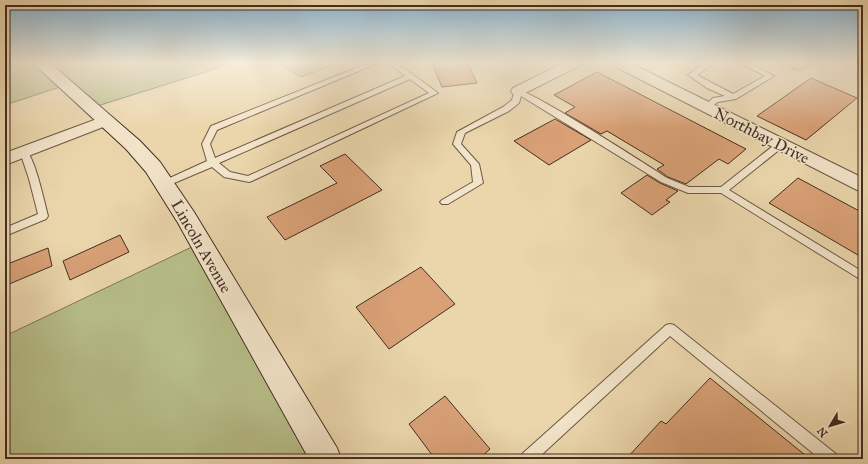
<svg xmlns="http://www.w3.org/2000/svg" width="868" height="464" viewBox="0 0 868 464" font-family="'IM FELL Great Primer',serif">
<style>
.green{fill:#b7be89;stroke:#7d7656}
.building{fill:#daa177;stroke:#432d23}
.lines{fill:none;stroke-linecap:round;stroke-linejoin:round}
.lane-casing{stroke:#6d5745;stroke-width:2}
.street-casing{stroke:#6d5745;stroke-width:2}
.secondary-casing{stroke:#432d23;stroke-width:2}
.lane{fill:#f2e4c9;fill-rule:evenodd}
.street{fill:#f2e4c9;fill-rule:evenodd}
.secondary{fill:#f2e4c9;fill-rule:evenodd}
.labels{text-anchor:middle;stroke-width:3;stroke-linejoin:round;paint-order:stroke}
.street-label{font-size:16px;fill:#432d23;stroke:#f2e4c9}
</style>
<rect width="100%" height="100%" fill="#ebd6ac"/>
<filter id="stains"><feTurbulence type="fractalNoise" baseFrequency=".005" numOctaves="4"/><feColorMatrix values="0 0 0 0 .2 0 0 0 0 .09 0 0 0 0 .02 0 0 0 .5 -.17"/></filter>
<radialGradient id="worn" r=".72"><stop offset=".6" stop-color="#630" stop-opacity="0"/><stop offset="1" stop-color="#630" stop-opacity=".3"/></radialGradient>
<g class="green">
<path d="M39,63H234L91,108L66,85L5,105V66Z"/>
<path d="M279,63H338L301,77Z"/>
<path d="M778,63H821L798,71Z"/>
<path d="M200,243L326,459H5V336Z"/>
</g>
<g class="building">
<path d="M432,63H467L477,83L442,87Z"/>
<path d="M597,72L746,149L728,164L719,159L686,184L668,177L657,169L664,165L607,131L601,134L565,113L575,107L554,95Z"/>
<path d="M811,78L857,98L806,140L757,116Z"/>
<path d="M555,119L591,140L549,165L514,141Z"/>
<path d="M345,154L382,190L285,240L267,217L337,183L320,166Z"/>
<path d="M647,175L660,183L678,191L666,200L670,202L652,215L621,193Z"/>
<path d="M798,178L863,213V258L769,203Z"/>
<path d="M120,235L129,252L70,280L63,261Z"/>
<path d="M48,248L52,266L7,285L5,265Z"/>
<path d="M421,267L455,304L389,349L356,307Z"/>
<path d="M710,378L810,459H626L661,421L666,424Z"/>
<path d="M445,396L490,449L479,459H435L409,424Z"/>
</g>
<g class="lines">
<defs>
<g id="lane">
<path d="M369,63H378L217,130L210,144L215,158L405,76L389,63H397L438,93L252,181L249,182L224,177L212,167L167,186H161L159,184L161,182L207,161L202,144L211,126ZM410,79L429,93L248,176L230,172L219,163Z"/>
<path d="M705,63H713L697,75L733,94L765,76L740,63H749L774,76L736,99L718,102L707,109L703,107L713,98L725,96L707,88L688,75Z"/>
<path d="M515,89C526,87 649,166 667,178L689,187H721L778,142H784L785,144L784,146L729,190L863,272V281L721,193H688L661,182L521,96L519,103L509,111L465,133L461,144L479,164L483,183L448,204H442L440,202L442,200L473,182L471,165L453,144L457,132L503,107L512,100Z"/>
<path d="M24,149C34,152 45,205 48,216L46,219L5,236V228L38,214L29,179L20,152Z"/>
<path d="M670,324L674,325L836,454L838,459H820L670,336L537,459H520L522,454L666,325Z"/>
</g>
<g id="street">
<path d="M563,63H581L579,66L523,94L518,95L513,94L511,91L513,88Z"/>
<path d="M612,63H630L863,178V192L857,190L614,66Z"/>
<path d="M105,116L111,118L113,121L111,124L5,165V153Z"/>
</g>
<path id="secondary" d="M33,63H50L140,141L160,162L194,212L337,448L341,459H309L178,223L146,172L126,149Z"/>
</defs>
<use href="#lane" class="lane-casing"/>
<use href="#street" class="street-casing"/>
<use href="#secondary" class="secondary-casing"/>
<use href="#lane" class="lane"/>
<use href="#street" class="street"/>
<use href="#secondary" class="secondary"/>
</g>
<linearGradient id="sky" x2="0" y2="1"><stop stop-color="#89b5d3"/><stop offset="0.49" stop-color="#f6edda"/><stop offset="1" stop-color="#f6edda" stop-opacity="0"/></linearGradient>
<rect width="868" height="128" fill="url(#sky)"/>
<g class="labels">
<g class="street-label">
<text transform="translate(762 135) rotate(27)" y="6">Northbay Drive</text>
<text transform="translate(202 246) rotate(60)" y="6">Lincoln Avenue</text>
</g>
</g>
<rect width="868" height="464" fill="none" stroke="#ebd6ac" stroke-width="20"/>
<rect x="6" y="6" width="856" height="452" fill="none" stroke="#432d23" stroke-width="2"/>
<rect x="10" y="10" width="848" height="444" fill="none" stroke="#432d23"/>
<g transform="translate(830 426) rotate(232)" stroke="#f2e4c9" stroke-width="3" paint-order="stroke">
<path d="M0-3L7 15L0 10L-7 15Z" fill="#432d23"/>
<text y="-6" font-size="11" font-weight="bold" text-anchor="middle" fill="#432d23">N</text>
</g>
<rect width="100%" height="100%" filter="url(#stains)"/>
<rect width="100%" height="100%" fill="url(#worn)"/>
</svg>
